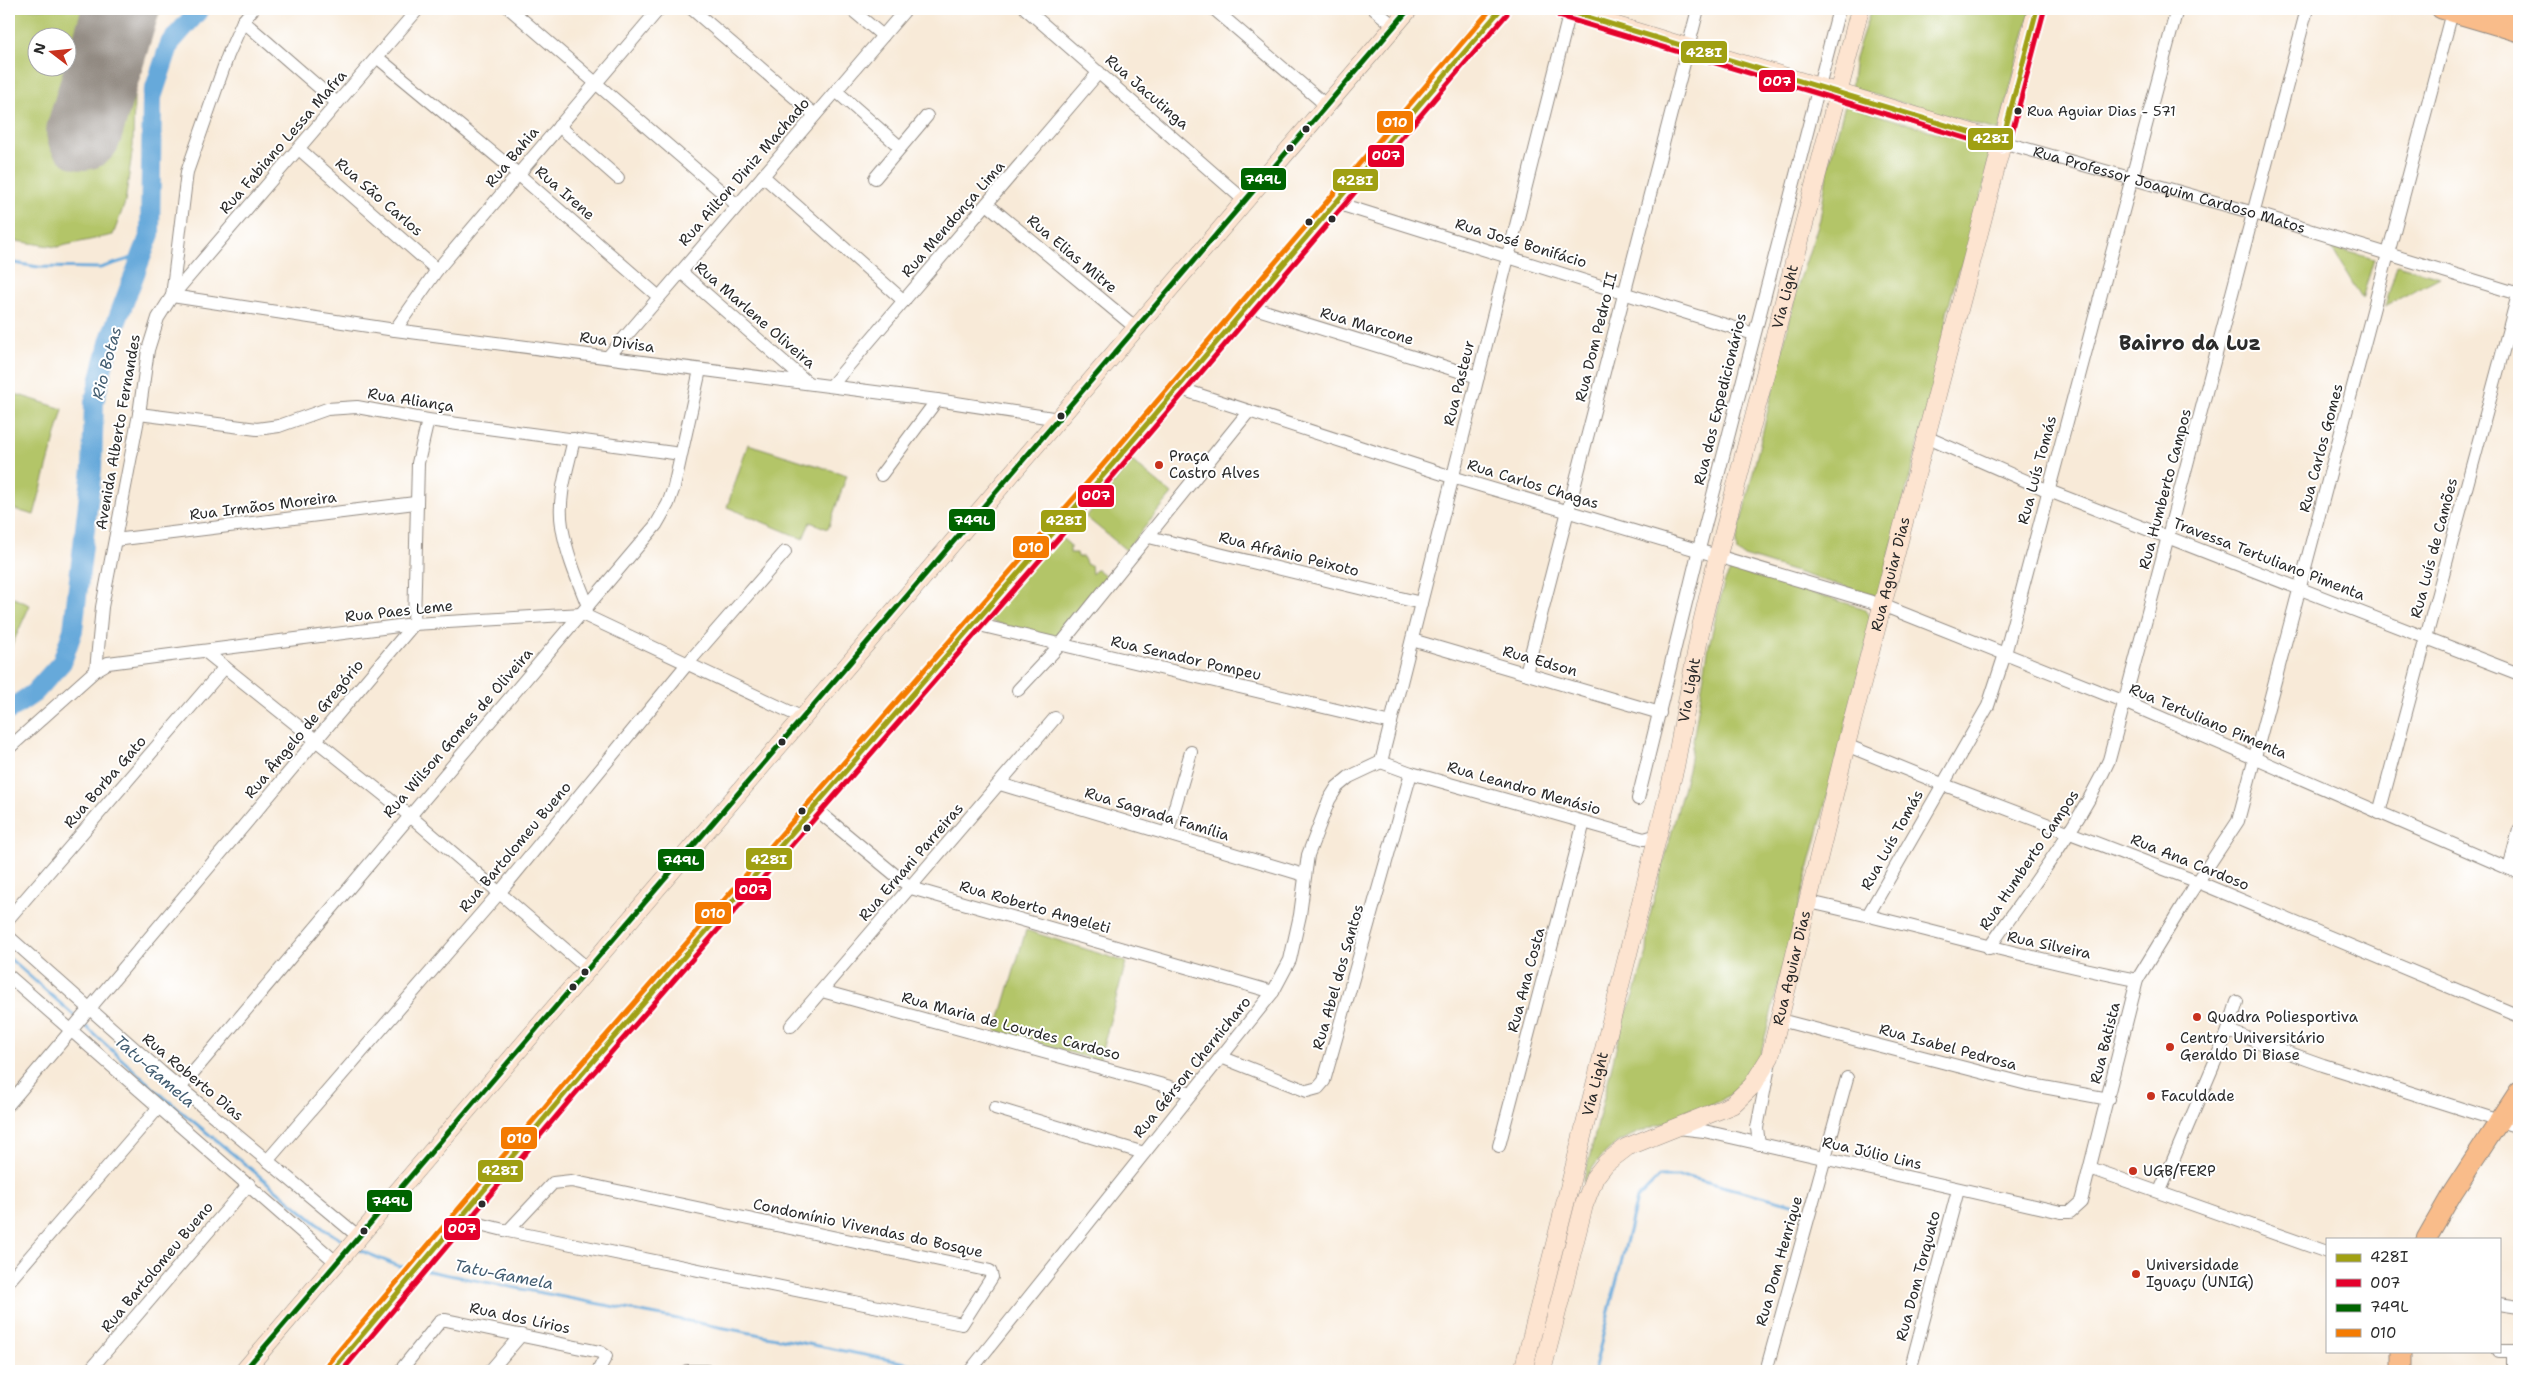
<svg xmlns="http://www.w3.org/2000/svg" width="2528" height="1380" viewBox="0 0 2528 1380" font-family="'Shantell Sans',sans-serif">
<style>
.green{fill:#b3c568;stroke:#6f784a;fill-rule:evenodd}
.lines{fill:none;stroke-linecap:round;stroke-linejoin:round}
.stream{stroke:#66a9da;stroke-width:3}
.river{stroke:#66a9da;stroke-width:20}
.runway{stroke:#928a82;stroke-width:76}
.street-casing{stroke:#928a82;stroke-width:14}
.secondary-casing{stroke:#928a82;stroke-width:19}
.primary-casing{stroke:#928a82;stroke-width:21}
.street{stroke:#fff;stroke-width:12}
.secondary{stroke:#fde4d0;stroke-width:18}
.primary{stroke:#f9bc8a;stroke-width:19}
.bus-1-casing{stroke:#fff;stroke-width:9}
.bus-2-casing{stroke:#fff;stroke-width:9}
.bus-3-casing{stroke:#fff;stroke-width:9}
.bus-4-casing{stroke:#fff;stroke-width:9}
.bus-1{stroke:#a0a013;stroke-width:5}
.bus-2{stroke:#e4002b;stroke-width:5}
.bus-3{stroke:#006400;stroke-width:5}
.bus-4{stroke:#f47b02;stroke-width:5}
.bus-dot{fill:#2b2b2b;stroke:#fff;stroke-width:2}
.poi-dot{fill:#c8321e;stroke:#fff;stroke-width:2}
.labels{text-anchor:middle;stroke-width:4;stroke-linejoin:round;paint-order:stroke}
.bus-label{font-size:14px;fill:#2b2b2b;stroke:#fff;text-anchor:start}
.street-label{font-size:15px;fill:#2b2b2b;stroke:#fff}
.poi-label{font-size:15px;fill:#2b2b2b;stroke:#fff;text-anchor:start}
.water-label{font-size:16px;font-style:italic;fill:#435d71;stroke:#fff}
.district-label{font-size:20px;font-weight:bold;fill:#2b2b2b;stroke:#fff}
.line-badge{stroke:#fff;stroke-width:2}
.badge-label{font-size:14px;text-anchor:middle;font-weight:bold;fill:#fff}
</style>
<rect width="100%" height="100%" fill="#fff"/>
<filter id="ink" filterUnits="userSpaceOnUse"><feTurbulence type="fractalNoise" baseFrequency=".02" numOctaves="2"/><feDisplacementMap in="SourceGraphic" scale="10" xChannelSelector="R" yChannelSelector="G"/><feConvolveMatrix kernelMatrix="1 2 1 2 8 2 1 2 1" color-interpolation-filters="sRGB"/></filter>
<filter id="wash" filterUnits="userSpaceOnUse"><feTurbulence type="fractalNoise" baseFrequency=".0096" numOctaves="4" result="noise"/><feDisplacementMap in="SourceGraphic" scale="20" xChannelSelector="R" yChannelSelector="G"/><feGaussianBlur stdDeviation="1.12" result="paint"/><feColorMatrix in="noise" values="0 0 0 0 0 0 0 0 0 0 0 0 0 0 0 0 0 1.4 0 .05"/><feComposite in="paint" operator="in"/></filter>
<g filter="url(#wash)">
<rect width="100%" height="100%" fill="#f8ead8"/>
<g class="green">
<path d="M10,9H94L57,132L102,146L143,9H161L139,61L134,94L133,146L125,203L113,235L57,247L9,240ZM38,38H68V68H38Z"/>
<path d="M1871,9H2031L1999,131L1851,88L1855,57Z"/>
<path d="M1845,105L1992,149L1969,252L1958,271L1947,313L1941,358L1879,595L1874,596L1744,556L1737,552L1736,543L1798,285L1820,219L1828,167Z"/>
<path d="M2331,247L2374,259L2362,299Z"/>
<path d="M2397,265L2440,277L2385,306Z"/>
<path d="M9,392L63,409L34,515L9,508Z"/>
<path d="M748,444L847,475L828,529L810,522L803,539L727,507Z"/>
<path d="M1132,461L1172,494L1126,550L1086,517Z"/>
<path d="M1058,535L1070,545V553H1077L1078,557H1083L1087,565H1091L1092,574L1097,569L1109,578L1061,637L1053,638L989,621L988,618Z"/>
<path d="M1733,570L1863,608C1870,616 1872,621 1870,631L1758,1064C1729,1115 1667,1115 1621,1141C1604,1151 1593,1166 1583,1183L1623,1020L1634,996L1647,952L1649,918L1688,770L1709,645L1724,583L1730,571Z"/>
<path d="M9,596L30,605L9,652Z"/>
<path d="M1026,930L1126,962L1099,1061L996,1031Z"/>
</g>
<g class="lines">
<g class="stream">
<path d="M9,262L38,267L100,268L142,255"/>
<path d="M9,958L77,1018"/>
<path d="M81,1022L160,1094L325,1230L347,1243"/>
<path d="M357,1249L398,1266L409,1268"/>
<path d="M423,1270L948,1371"/>
<path d="M1594,1371L1637,1199L1659,1177H1688L1792,1204"/>
</g>
<path class="river" d="M9,710L34,693L62,662L73,630L92,469L94,402L110,339L150,234L152,97L170,43L200,9"/>
<path class="runway" d="M84,132L121,9"/>
</g>
</g>
<g filter="url(#ink)">
<g class="lines">
<defs>
<g id="street">
<path d="M510,9L737,205"/>
<path d="M692,9L815,115"/>
<path d="M851,9L883,36"/>
<path d="M1026,9L1245,201"/>
<path d="M1214,9L1327,106"/>
<path d="M1374,9L1394,26"/>
<path d="M243,21L337,103"/>
<path d="M378,58L518,174L659,297"/>
<path d="M836,91L900,147"/>
<path d="M559,126L618,178"/>
<path id="s1" d="M2002,142L2254,213L2519,294"/>
<path d="M299,149L437,270"/>
<path d="M763,176L904,301"/>
<path d="M875,178L927,116"/>
<path d="M1336,203L1754,334"/>
<path d="M987,204L1136,328"/>
<path d="M681,272L808,383"/>
<path d="M172,296L395,330L937,400L1059,419"/>
<path d="M172,296L418,9"/>
<path d="M1248,306L1478,377"/>
<path d="M395,330L437,270L659,9"/>
<path d="M608,357L906,9"/>
<path d="M831,386L1099,72"/>
<path d="M1178,388L1452,477L1882,605L2125,702L2519,873"/>
<path d="M139,414L257,429L279,426L327,409L357,407L428,420L681,454"/>
<path d="M1926,437L2049,491L2519,674"/>
<path d="M574,439C568,467 557,497 562,526C566,553 578,581 588,606"/>
<path d="M881,475L937,400"/>
<path d="M1149,537L1421,603"/>
<path d="M115,540L415,503"/>
<path d="M975,624L1391,723"/>
<path d="M1412,640L1660,713"/>
<path d="M206,652L409,815L588,969"/>
<path d="M96,670L102,607L139,414L148,350L158,318L172,296L187,172L228,55L243,21L253,9"/>
<path d="M1526,673L1698,9"/>
<path d="M1018,690L1060,645L1249,411"/>
<path d="M1846,745L1942,784L2198,882L2519,1016"/>
<path d="M9,748L96,670L108,663L414,624L582,614L803,718"/>
<path d="M1381,762L1570,11"/>
<path d="M1381,762L1411,773L1644,839L1658,835"/>
<path d="M1000,784L1304,875"/>
<path d="M1638,799L1699,549L1839,9"/>
<path d="M812,806L911,888L1273,992"/>
<path d="M2379,813L2519,291"/>
<path d="M1167,834L1191,752"/>
<path d="M2509,868L2519,830"/>
<path d="M1809,902C1919,926 2027,959 2137,980"/>
<path d="M1868,915L1988,706L2005,654L2177,9"/>
<path d="M9,918L225,667"/>
<path d="M9,937L161,1072L359,1237"/>
<path d="M1989,948C2031,887 2078,828 2109,760L2307,9"/>
<path d="M9,976L337,1263"/>
<path d="M822,991L1192,1093"/>
<path d="M1780,1020L2027,1084L2109,1099"/>
<path d="M791,1026L1055,718"/>
<path d="M2228,1031L2323,1065L2519,1127"/>
<path d="M1221,1057L1307,1091L1318,1088L1324,1081L1411,773"/>
<path d="M180,1088L656,525L668,504L674,487L700,370"/>
<path d="M9,1104L414,624L418,463L428,420"/>
<path d="M995,1108L1144,1153"/>
<path d="M1678,1128L1704,1131L2061,1212H2070L2081,1202L2137,980L2187,898L2238,821L2452,12"/>
<path d="M1759,1144L1757,1128L1770,1061"/>
<path d="M1499,1146L1584,822"/>
<path d="M267,1161L500,892L688,663L785,552"/>
<path d="M2090,1168L2327,1252"/>
<path d="M2160,1191L2228,1031L2237,1002"/>
<path d="M459,1219L508,1231L962,1324L992,1277L990,1271L986,1270L571,1181L553,1183L508,1231"/>
<path d="M9,1281L159,1107"/>
<path d="M2499,1304L2519,1307"/>
<path d="M2499,1351H2519"/>
<path d="M89,1371L249,1184"/>
<path d="M400,1371L441,1320H446L600,1352L606,1356L598,1371"/>
<path d="M490,1371L521,1335"/>
<path d="M687,1371H707"/>
<path d="M970,1371L1273,992L1290,960L1300,915L1308,855L1329,800L1337,787L1349,777L1381,762"/>
<path d="M1766,1371L1847,1078"/>
<path d="M1910,1371L1958,1190"/>
<path d="M2513,1371V1351"/>
</g>
<g id="secondary">
<path d="M1561,9L2002,142"/>
<path d="M244,1371L1409,9"/>
<path d="M332,1371C540,1118 757,871 973,625C1152,422 1326,215 1501,9"/>
<path id="s2" d="M1523,1371L1675,767L1701,627L1718,555L1860,9"/>
<path id="s3" d="M1542,1371L1584,1205L1595,1177L1606,1163L1627,1147L1732,1105L1752,1086L1770,1057L1846,745L2037,9"/>
</g>
<g id="primary">
<path d="M2441,9L2519,32"/>
<path d="M2497,9L2519,16"/>
<path d="M2426,1239L2453,1192L2519,1091"/>
<path d="M2401,1371V1351"/>
</g>
</defs>
<use href="#street" class="street-casing"/>
<use href="#secondary" class="secondary-casing"/>
<use href="#primary" class="primary-casing"/>
<use href="#street" class="street"/>
<use href="#secondary" class="secondary"/>
<use href="#primary" class="primary"/>
<defs>
<g id="bus-1">
<path d="M1561,9L2002,142L2037,9"/>
<path d="M332,1371L569,1089L1106,472L1501,9"/>
</g>
<g id="bus-2">
<path d="M1559,16L2002,149L2009,144L2044,11"/>
<path d="M342,1371L575,1094L1112,477L1507,14"/>
</g>
<path id="bus-3" d="M244,1371L1409,9"/>
<path id="bus-4" d="M326,1366L564,1084L1101,467L1491,9"/>
</defs>
<use href="#bus-1" class="bus-1-casing"/>
<use href="#bus-2" class="bus-2-casing"/>
<use href="#bus-3" class="bus-3-casing"/>
<use href="#bus-4" class="bus-4-casing"/>
<use href="#bus-1" class="bus-1"/>
<use href="#bus-2" class="bus-2"/>
<use href="#bus-3" class="bus-3"/>
<use href="#bus-4" class="bus-4"/>
</g>
</g>
<g class="bus-dot">
<circle cx="2018" cy="111" r="4.5"/>
<circle cx="1306" cy="129" r="4.5"/>
<circle cx="1290" cy="148" r="4.5"/>
<circle cx="1332" cy="219" r="4.5"/>
<circle cx="1309" cy="222" r="4.5"/>
<circle cx="1061" cy="416" r="4.5"/>
<circle cx="782" cy="742" r="4.5"/>
<circle cx="802" cy="811" r="4.5"/>
<circle cx="807" cy="828" r="4.5"/>
<circle cx="585" cy="972" r="4.5"/>
<circle cx="573" cy="987" r="4.5"/>
<circle cx="482" cy="1204" r="4.5"/>
<circle cx="364" cy="1231" r="4.5"/>
</g>
<g class="poi-dot">
<circle cx="1159" cy="465" r="5"/>
<circle cx="2197" cy="1017" r="5"/>
<circle cx="2170" cy="1047" r="5"/>
<circle cx="2151" cy="1096" r="5"/>
<circle cx="2133" cy="1171" r="5"/>
<circle cx="2136" cy="1274" r="5"/>
</g>
<g class="labels">
<g class="bus-label">
<text x="2027" y="116">Rua Aguiar Dias - 571</text>
</g>
<g class="street-label">
<text transform="translate(1147 92) rotate(41)" y="5">Rua Jacutinga</text>
<text transform="translate(283 142) rotate(-49)" y="5">Rua Fabiano Lessa Mafra</text>
<text transform="translate(512 157) rotate(-50)" y="5">Rua Bahia</text>
<text transform="translate(744 172) rotate(-49)" y="5">Rua Ailton Diniz Machado</text>
<text dy="5" stroke="none"><textPath href="#s1" startOffset="174">Rua Professor Joaquim Cardoso Matos</textPath></text>
<text transform="translate(565 193) rotate(41)" y="5">Rua Irene</text>
<text transform="translate(379 197) rotate(41)" y="5">Rua São Carlos</text>
<text transform="translate(953 219) rotate(-49)" y="5">Rua Mendonça Lima</text>
<text transform="translate(1521 243) rotate(17)" y="5">Rua José Bonifácio</text>
<text transform="translate(1072 254) rotate(40)" y="5">Rua Elias Mitre</text>
<text dy="5" stroke="none"><textPath href="#s2" startOffset="1106">Via Light</textPath></text>
<text transform="translate(755 315) rotate(41)" y="5">Rua Marlene Oliveira</text>
<text transform="translate(1367 326) rotate(17)" y="5">Rua Marcone</text>
<text transform="translate(1596 337) rotate(-76)" y="5">Rua Dom Pedro II</text>
<text transform="translate(617 342) rotate(8)" y="5">Rua Divisa</text>
<text transform="translate(1459 383) rotate(-76)" y="5">Rua Pasteur</text>
<text transform="translate(1720 399) rotate(-76)" y="5">Rua dos Expedicionários</text>
<text transform="translate(411 400) rotate(9)" y="5">Rua Aliança</text>
<text transform="translate(118 432) rotate(-80)" y="5">Avenida Alberto Fernandes</text>
<text transform="translate(2321 448) rotate(-75)" y="5">Rua Carlos Gomes</text>
<text transform="translate(2037 470) rotate(-75)" y="5">Rua Luís Tomás</text>
<text transform="translate(1533 484) rotate(17)" y="5">Rua Carlos Chagas</text>
<text transform="translate(2165 489) rotate(-75)" y="5">Rua Humberto Campos</text>
<text transform="translate(263 506) rotate(-7)" y="5">Rua Irmãos Moreira</text>
<text transform="translate(2434 548) rotate(-75)" y="5">Rua Luís de Camões</text>
<text transform="translate(1289 554) rotate(14)" y="5">Rua Afrânio Peixoto</text>
<text transform="translate(2269 559) rotate(21)" y="5">Travessa Tertuliano Pimenta</text>
<text dy="5" stroke="none"><textPath href="#s3" startOffset="918">Rua Aguiar Dias</textPath></text>
<text transform="translate(399 611) rotate(-6)" y="5">Rua Paes Leme</text>
<text transform="translate(1186 658) rotate(13)" y="5">Rua Senador Pompeu</text>
<text transform="translate(1540 661) rotate(16)" y="5">Rua Edson</text>
<text dy="5" stroke="none"><textPath href="#s2" startOffset="701">Via Light</textPath></text>
<text transform="translate(2208 721) rotate(23)" y="5">Rua Tertuliano Pimenta</text>
<text transform="translate(304 729) rotate(-50)" y="5">Rua Ângelo de Gregório</text>
<text transform="translate(458 733) rotate(-49)" y="5">Rua Wilson Gomes de Oliveira</text>
<text transform="translate(105 782) rotate(-49)" y="5">Rua Borba Gato</text>
<text transform="translate(1524 788) rotate(16)" y="5">Rua Leandro Menásio</text>
<text transform="translate(1157 814) rotate(17)" y="5">Rua Sagrada Família</text>
<text transform="translate(1892 840) rotate(-61)" y="5">Rua Luís Tomás</text>
<text transform="translate(515 847) rotate(-50)" y="5">Rua Bartolomeu Bueno</text>
<text transform="translate(2029 860) rotate(-56)" y="5">Rua Humberto Campos</text>
<text transform="translate(911 862) rotate(-49)" y="5">Rua Ernani Parreiras</text>
<text transform="translate(2190 862) rotate(22)" y="5">Rua Ana Cardoso</text>
<text transform="translate(1035 907) rotate(16)" y="5">Rua Roberto Angeleti</text>
<text transform="translate(2049 945) rotate(12)" y="5">Rua Silveira</text>
<text dy="5" stroke="none"><textPath href="#s3" startOffset="512">Rua Aguiar Dias</textPath></text>
<text transform="translate(1338 977) rotate(-74)" y="5">Rua Abel dos Santos</text>
<text transform="translate(1526 980) rotate(-75)" y="5">Rua Ana Costa</text>
<text transform="translate(1011 1026) rotate(15)" y="5">Rua Maria de Lourdes Cardoso</text>
<text transform="translate(2105 1043) rotate(-76)" y="5">Rua Batista</text>
<text transform="translate(1948 1047) rotate(15)" y="5">Rua Isabel Pedrosa</text>
<text transform="translate(1192 1067) rotate(-51)" y="5">Rua Gérson Chernicharo</text>
<text transform="translate(193 1077) rotate(40)" y="5">Rua Roberto Dias</text>
<text dy="5" stroke="none"><textPath href="#s2" startOffset="296">Via Light</textPath></text>
<text transform="translate(1872 1153) rotate(13)" y="5">Rua Júlio Lins</text>
<text transform="translate(868 1228) rotate(12)" y="5">Condomínio Vivendas do Bosque</text>
<text transform="translate(1779 1261) rotate(-74)" y="5">Rua Dom Henrique</text>
<text transform="translate(157 1267) rotate(-50)" y="5">Rua Bartolomeu Bueno</text>
<text transform="translate(1918 1276) rotate(-75)" y="5">Rua Dom Torquato</text>
<text transform="translate(520 1318) rotate(12)" y="5">Rua dos Lírios</text>
</g>
<g class="poi-label">
<text x="1169" y="461">Praça<tspan x="1169" dy="17">Castro Alves</tspan></text>
<text x="2207" y="1022">Quadra Poliesportiva</text>
<text x="2180" y="1043">Centro Universitário<tspan x="2180" dy="17">Geraldo Di Biase</tspan></text>
<text x="2161" y="1101">Faculdade</text>
<text x="2143" y="1176">UGB/FERP</text>
<text x="2146" y="1270">Universidade<tspan x="2146" dy="17">Iguaçu (UNIG)</tspan></text>
</g>
<g class="water-label">
<text transform="translate(106 363) rotate(-75)" y="6">Rio Botas</text>
<text transform="translate(155 1071) rotate(41)" y="6">Tatu-Gamela</text>
<text transform="translate(504 1274) rotate(11)" y="6">Tatu-Gamela</text>
</g>
<g class="district-label">
<text x="2190" y="350">Bairro da Luz</text>
</g>
</g>
<g class="line-badge">
<rect x="1680" y="40" width="48" height="24" rx="5" fill="#a0a013"/>
<rect x="1758" y="69" width="38" height="24" rx="5" fill="#e4002b"/>
<rect x="1376" y="110" width="38" height="24" rx="5" fill="#f47b02"/>
<rect x="1967" y="127" width="47" height="24" rx="5" fill="#a0a013"/>
<rect x="1367" y="144" width="38" height="24" rx="5" fill="#e4002b"/>
<rect x="1240" y="167" width="47" height="24" rx="5" fill="#006400"/>
<rect x="1332" y="168" width="47" height="24" rx="5" fill="#a0a013"/>
<rect x="1077" y="484" width="38" height="24" rx="5" fill="#e4002b"/>
<rect x="948" y="508" width="48" height="24" rx="5" fill="#006400"/>
<rect x="1040" y="509" width="47" height="24" rx="5" fill="#a0a013"/>
<rect x="1012" y="535" width="38" height="24" rx="5" fill="#f47b02"/>
<rect x="745" y="847" width="48" height="24" rx="5" fill="#a0a013"/>
<rect x="657" y="848" width="48" height="24" rx="5" fill="#006400"/>
<rect x="734" y="877" width="38" height="24" rx="5" fill="#e4002b"/>
<rect x="694" y="901" width="38" height="24" rx="5" fill="#f47b02"/>
<rect x="500" y="1126" width="38" height="24" rx="5" fill="#f47b02"/>
<rect x="477" y="1159" width="47" height="24" rx="5" fill="#a0a013"/>
<rect x="366" y="1189" width="47" height="24" rx="5" fill="#006400"/>
<rect x="443" y="1217" width="38" height="24" rx="5" fill="#e4002b"/>
</g>
<g class="badge-label">
<text x="1704" y="57">428I</text>
<text x="1777" y="86">007</text>
<text x="1395" y="127">010</text>
<text x="1991" y="143">428I</text>
<text x="1386" y="160">007</text>
<text x="1263" y="184">749L</text>
<text x="1355" y="185">428I</text>
<text x="1096" y="500">007</text>
<text x="972" y="525">749L</text>
<text x="1064" y="525">428I</text>
<text x="1031" y="552">010</text>
<text x="769" y="864">428I</text>
<text x="681" y="865">749L</text>
<text x="753" y="894">007</text>
<text x="713" y="918">010</text>
<text x="519" y="1143">010</text>
<text x="500" y="1175">428I</text>
<text x="390" y="1206">749L</text>
<text x="462" y="1233">007</text>
</g>
<rect width="2528" height="1380" fill="none" stroke="#fff" stroke-width="30"/>
<rect x="2326" y="1238" width="175" height="115" fill="#ffffff" stroke="#aaaaaa"/>
<rect x="2336" y="1254" width="25" height="8" fill="#a0a013" stroke="#aaaaaa"/>
<text x="2370" y="1262" font-size="15" fill="#2b2b2b">428I</text>
<rect x="2336" y="1279" width="25" height="8" fill="#e4002b" stroke="#aaaaaa"/>
<text x="2370" y="1288" font-size="15" fill="#2b2b2b">007</text>
<rect x="2336" y="1304" width="25" height="8" fill="#006400" stroke="#aaaaaa"/>
<text x="2370" y="1312" font-size="15" fill="#2b2b2b">749L</text>
<rect x="2336" y="1329" width="25" height="8" fill="#f47b02" stroke="#aaaaaa"/>
<text x="2370" y="1338" font-size="15" fill="#2b2b2b">010</text>
<g transform="translate(52 52) rotate(286)"><circle r="24" fill="#ffffff" stroke="#aaaaaa"/>
<path d="M0-4L9 19L0 12L-9 19Z" fill="#c8321e"/>
<text y="-8" font-size="14" font-weight="bold" text-anchor="middle" fill="#2b2b2b">N</text>
</g>
</svg>
